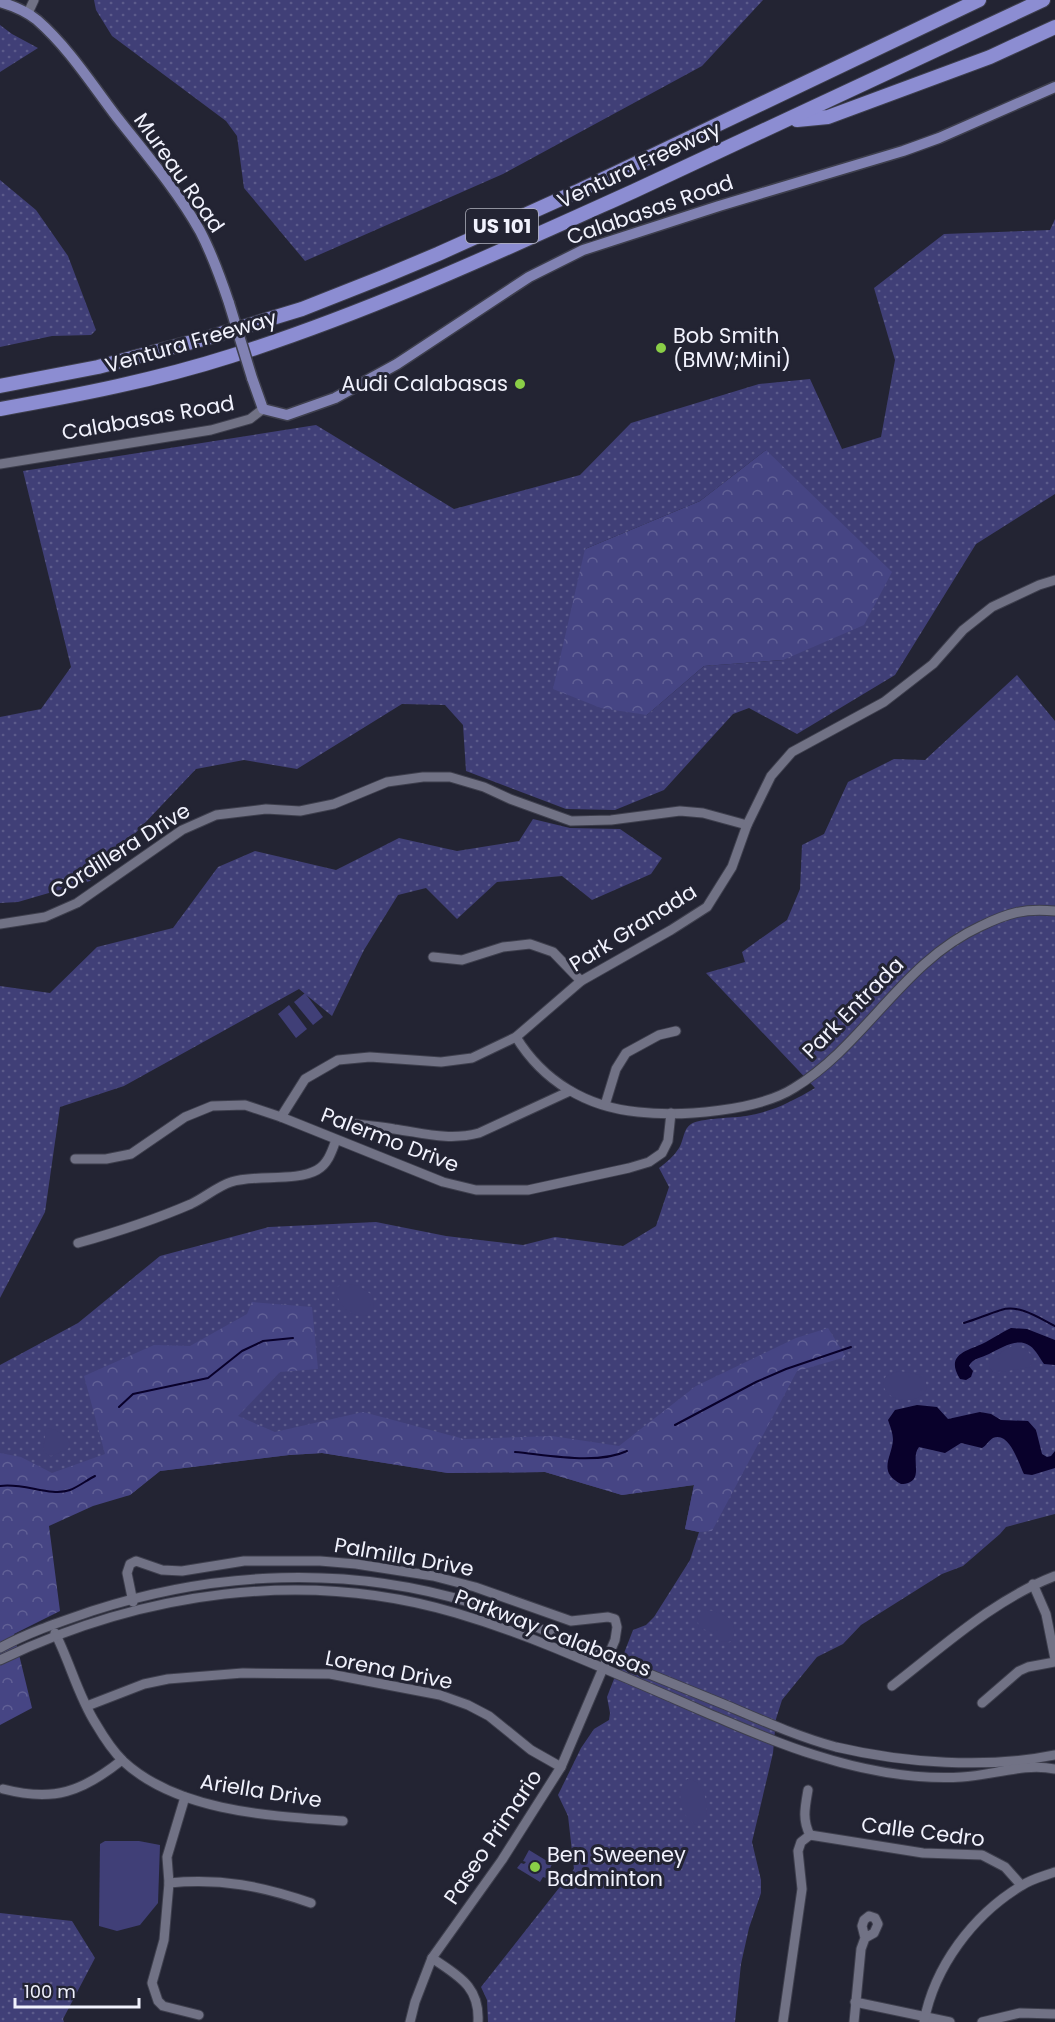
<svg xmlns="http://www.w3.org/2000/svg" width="1055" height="2022" viewBox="0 0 1055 2022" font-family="Poppins,sans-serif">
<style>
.grass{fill:url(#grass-dots);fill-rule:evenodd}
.forest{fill:url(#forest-crowns)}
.park{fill:#403f77}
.water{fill:#09012b}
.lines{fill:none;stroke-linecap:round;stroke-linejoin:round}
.stream{stroke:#09012b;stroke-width:2}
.minor-casing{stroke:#3e3f4d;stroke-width:11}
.major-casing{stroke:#3e3f4d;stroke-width:13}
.highway-casing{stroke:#3e3f4d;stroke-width:16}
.minor{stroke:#717285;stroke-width:9}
.major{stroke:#8182b3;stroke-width:10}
.highway{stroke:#8c8dd2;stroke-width:14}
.major-bridge-casing{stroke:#3e3f4d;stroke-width:13;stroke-linecap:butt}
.major-bridge{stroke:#8182b3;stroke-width:10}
.poi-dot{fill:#8ace47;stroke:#232433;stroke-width:2}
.labels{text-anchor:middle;stroke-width:6;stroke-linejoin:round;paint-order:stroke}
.shield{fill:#232433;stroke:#b3b4c0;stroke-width:1.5}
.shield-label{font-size:20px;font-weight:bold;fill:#f1f2fd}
.street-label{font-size:21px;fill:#f1f2fd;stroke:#232433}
.poi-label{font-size:21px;fill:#f1f2fd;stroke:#232433;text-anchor:start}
</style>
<defs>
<pattern id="grass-dots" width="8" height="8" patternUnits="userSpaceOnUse" patternTransform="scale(1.5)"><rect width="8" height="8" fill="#403f77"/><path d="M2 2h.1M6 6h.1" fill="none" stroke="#5c5b8b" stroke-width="1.8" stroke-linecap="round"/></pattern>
<pattern id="forest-crowns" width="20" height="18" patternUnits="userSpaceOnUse" patternTransform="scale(1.5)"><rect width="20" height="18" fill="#464584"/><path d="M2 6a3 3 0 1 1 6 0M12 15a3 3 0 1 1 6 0" fill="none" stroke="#616096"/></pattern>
</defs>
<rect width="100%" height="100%" fill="#232433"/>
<g class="grass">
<path d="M94,0H763L702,66L503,174L305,261L244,188L237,136L226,121L112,36L96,10Z"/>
<path d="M0,25L12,34L38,48L0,72Z"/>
<path d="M0,180L36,210L68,256L96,330L91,335L52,336L0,347Z"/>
<path d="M1055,219V494L976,544L895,675L797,734L749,708L733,714L664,790L615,810L566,809L466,771L463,725L445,705L402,704L297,769L244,760L196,769L90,881L18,902L0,903V717L41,709L71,667L23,471L316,425L454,509L580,475L631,423L759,384L810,379L842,449L881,437L895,360L874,288L944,234L1050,230ZM766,450L783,660L704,666L647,715L585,549L700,501Z"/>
<path d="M1017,675L1055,721V1514L1006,1527L1000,1534L963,1566L942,1574L861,1625L843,1644L817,1657L782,1700L776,1719L773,1753L752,1842L761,1880V1893L749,1928L741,1964L735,2022H488L487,2000L481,1987L574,1869L568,1816L558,1795L581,1748L594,1729L609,1720L610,1713L607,1697L633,1630L646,1625L654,1617L690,1560L699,1532L685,1529L694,1485L622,1495L545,1472L448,1473L322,1453L289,1455L160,1471L130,1495L0,1512V1365L78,1323L160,1256L269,1227L376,1222L446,1236L523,1245L555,1237L623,1246L656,1226L669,1187L659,1168C667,1162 674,1156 679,1148C684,1140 683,1129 691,1124C700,1118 734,1118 746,1116C772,1112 793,1101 815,1088L706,973L745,962L742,952L787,920L800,889L802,845L824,834L848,782L894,759L925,760Z"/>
<path d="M533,819L570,828L620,829L662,858L651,874L592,900L562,876L497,882L457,919L426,888L398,895L364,950L332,1016L299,989L124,1086L60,1107L45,1212L0,1298V986L50,993L97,947L173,928L218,867L255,851L336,870L399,838L457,851L519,841Z"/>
<path d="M0,1913L72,1921L95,1958L63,2019L64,2022H0Z"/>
</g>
<g class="forest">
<path d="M766,450L892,572L864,625L783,660L704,666L647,715L601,708L553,689L585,549L700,501Z"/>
<path d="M252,1302L312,1307L318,1369L280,1372L238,1416L275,1432L363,1412L464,1439L552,1436L619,1446L696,1386L796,1338L828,1328L846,1357L797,1371L712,1531L699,1532L685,1529L694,1485L622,1495L545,1472L448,1473L322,1453L289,1455L160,1471L130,1495L93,1506L49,1526L60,1611L14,1634L32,1708L0,1725V1453L21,1457L52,1473L105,1454L84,1376L154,1345L190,1346L247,1314Z"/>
</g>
<g class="park">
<path d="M305,993L323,1017L313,1025L294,1002Z"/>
<path d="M289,1005L307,1029L296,1038L278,1014Z"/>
<path d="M344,1283L359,1286L372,1295L374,1307L368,1315C353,1320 334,1303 337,1287Z"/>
<path d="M1012,1346C1021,1346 1031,1351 1033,1360L1030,1367C1026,1368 997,1373 993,1372L989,1367L990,1359Z"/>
<path d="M899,1371L921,1375L925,1378L927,1388C917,1411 873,1398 886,1376Z"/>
<path d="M48,1428C56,1429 68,1436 70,1444L68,1449L51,1456L44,1453L43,1450L46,1430Z"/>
<path d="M704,1610C721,1610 741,1620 732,1640L729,1642L720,1641L713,1632L699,1628L697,1616Z"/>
<path d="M687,1779C705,1780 708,1803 706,1818L697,1825C681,1819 674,1791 687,1779Z"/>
<path d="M105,1841H139L160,1845L158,1903L140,1925L117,1931L99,1926L100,1844Z"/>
<path d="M529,1850L552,1864L546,1878L543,1877L540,1882L517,1868L521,1863L524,1864L526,1862L523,1861Z"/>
</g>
<g class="water">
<path d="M1011,1328L1027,1329L1055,1340V1365L1044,1364C1041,1360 1039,1356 1036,1352C1023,1333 1003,1347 989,1354C981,1358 973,1358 969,1366L973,1371L971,1377L966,1380L960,1379C944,1353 969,1351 986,1342C995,1337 1002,1332 1011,1328Z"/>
<path d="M917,1405L937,1407L948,1419L980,1412L991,1414L1001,1420L1028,1421L1036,1430L1042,1454L1047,1457L1051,1456L1055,1451V1468L1032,1475L1024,1474C1019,1465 1010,1431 993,1438C989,1440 986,1446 982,1448L961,1443L945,1453L919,1447C909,1459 927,1483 901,1484C877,1472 892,1457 893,1440C893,1433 890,1426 888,1420L895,1410Z"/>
</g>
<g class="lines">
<g class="stream">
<path d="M964,1323C977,1319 988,1314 1001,1310C1019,1304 1039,1318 1055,1326"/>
<path d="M119,1407L133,1394L208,1378L242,1351L263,1341L293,1338"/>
<path d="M675,1425L756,1382L786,1369L851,1347"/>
<path d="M515,1452C548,1455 597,1465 627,1451"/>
<path d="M0,1486C23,1482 50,1497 70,1490C78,1487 87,1480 95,1476"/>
</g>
<defs>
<g id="minor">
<path d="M28,13L34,0"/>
<path d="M0,464L211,430L250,419L263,409"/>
<path d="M0,924L45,917L77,903L182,830L216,815L266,809L300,811L334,804L387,782L423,777H450L484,787L510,799L571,821L611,820L680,811L703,813L747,825"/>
<path d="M433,957L462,960L503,947L530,944L553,952L581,981"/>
<path d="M516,1037C543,1081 586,1107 638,1112C680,1117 758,1111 794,1088C866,1044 902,962 981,926C1008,913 1024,908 1055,911"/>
<path d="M605,1105L616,1069L626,1053L659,1035L676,1031"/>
<path d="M281,1117L305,1079L338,1060L370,1057L441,1062L472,1058L516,1037L581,981L671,930L707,907L732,867L747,825L771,776L792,752L884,702L933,664L963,630L992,607L1039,585L1055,580"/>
<path d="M351,1123C365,1126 379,1126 394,1129C423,1133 449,1141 479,1133L570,1091"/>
<path d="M75,1159H106L131,1154L185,1117L212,1106L245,1105L281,1117L443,1182L476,1190H528L629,1168L649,1162L662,1153L668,1141L671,1113"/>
<path d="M78,1243C117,1232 154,1220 191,1204C204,1198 218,1186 231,1182C255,1174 296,1182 317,1170C328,1164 332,1151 336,1140"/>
<path d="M1033,1584L1046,1614L1055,1659"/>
<path d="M133,1602L127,1573L130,1564L136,1561L162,1570L182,1571L244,1561H320L356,1564L433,1576L475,1587L571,1621L608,1617L615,1619L617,1627L615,1640L561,1767L502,1860L432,1958L415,2002L410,2022"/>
<path d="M55,1633C70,1662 78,1696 96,1724C103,1736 113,1751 123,1761C178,1812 271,1816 343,1821"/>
<path d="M0,1648C29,1632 60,1622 92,1611C214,1571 348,1565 472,1603C514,1616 554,1635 595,1652C639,1670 683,1688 728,1706C763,1721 799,1737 836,1747C904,1763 987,1769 1055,1755"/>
<path d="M0,1660C142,1592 304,1568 456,1613C490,1623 523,1635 555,1648C606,1669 657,1691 707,1713C743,1728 778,1744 815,1755C862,1770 912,1780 962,1777C993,1775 1024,1763 1055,1769"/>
<path d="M892,1686C944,1646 993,1600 1055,1576"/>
<path d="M982,1703L1019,1671L1028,1667L1055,1662"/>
<path d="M87,1706L144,1684L168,1679L243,1673L330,1674L440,1695L468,1705L489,1716L531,1750L561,1767"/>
<path d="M3,1789C54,1802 82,1792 122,1760"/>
<path d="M808,1790C805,1807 802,1820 810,1835"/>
<path d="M185,1797L167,1857L169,1883L164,1940L152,1983L158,2001L163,2006L199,2015"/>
<path d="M810,1835L923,1853L982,1855L1005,1867L1021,1885"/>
<path d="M169,1883C221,1878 262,1886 311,1903"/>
<path d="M432,1958C458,1976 480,1986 478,2022"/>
<path d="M855,2002L950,2022"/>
<path d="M783,2022L802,1889L798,1851L801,1842L810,1835"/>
<path d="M854,2022L861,1949L865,1938L862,1926L864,1920L869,1916L875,1918L878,1924L874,1933L865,1938"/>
<path d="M924,2022C934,1967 973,1915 1021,1886C1031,1879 1044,1876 1055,1872"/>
<path d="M982,2022L1020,2013L1055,2014"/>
</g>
<g id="major">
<path d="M0,2C14,6 26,11 37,20C68,47 91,83 116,116C145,153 177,190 200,231C212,254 221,279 229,303"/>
<path d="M252,378L263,409L287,415L335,398L397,364L529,277L583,250L719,206L903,151L939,138L1055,87"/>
</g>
<g id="highway">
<path d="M797,120L828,117L990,57L1055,27"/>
<path d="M0,386L98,367L207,338L302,309L383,277L438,254L576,192L979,0"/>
<path d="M0,409C78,395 156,380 231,356C370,312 501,251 634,191C771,128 907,64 1043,0"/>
</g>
</defs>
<use href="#minor" class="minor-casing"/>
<use href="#major" class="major-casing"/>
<use href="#highway" class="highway-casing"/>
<use href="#minor" class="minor"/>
<use href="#major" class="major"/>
<use href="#highway" class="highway"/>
<defs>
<path id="major-bridge" d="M229,303L252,378"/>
</defs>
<use href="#major-bridge" class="major-bridge-casing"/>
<use href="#major-bridge" class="major-bridge"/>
</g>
<g class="poi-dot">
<circle cx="661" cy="348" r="6"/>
<circle cx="520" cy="384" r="6"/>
<circle cx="535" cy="1867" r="6"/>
</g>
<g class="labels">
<rect class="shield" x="466" y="209" width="72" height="34" rx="4.5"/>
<g class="shield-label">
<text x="502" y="233">US 101</text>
</g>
<g class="street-label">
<text transform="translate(639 165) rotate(-25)" y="7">Ventura Freeway</text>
<text transform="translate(179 173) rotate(55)" y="7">Mureau Road</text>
<text transform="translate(650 210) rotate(-19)" y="7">Calabasas Road</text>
<text transform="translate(191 342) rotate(-16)" y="7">Ventura Freeway</text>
<text transform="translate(148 418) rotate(-10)" y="7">Calabasas Road</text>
<text transform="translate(120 851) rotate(-32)" y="7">Cordillera Drive</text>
<text transform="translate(633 928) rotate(-32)" y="7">Park Granada</text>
<text transform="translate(853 1008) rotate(-45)" y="7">Park Entrada</text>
<text transform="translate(390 1140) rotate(21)" y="7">Palermo Drive</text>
<text transform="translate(404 1557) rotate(10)" y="7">Palmilla Drive</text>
<text transform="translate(553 1633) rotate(21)" y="7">Parkway Calabasas</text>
<text transform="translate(389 1670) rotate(11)" y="7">Lorena Drive</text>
<text transform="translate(261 1791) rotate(9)" y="7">Ariella Drive</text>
<text transform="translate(923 1832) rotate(7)" y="7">Calle Cedro</text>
<text transform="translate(493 1837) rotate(-56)" y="7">Paseo Primario</text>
</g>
<g class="poi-label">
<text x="673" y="343">Bob Smith<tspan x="673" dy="24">(BMW;Mini)</tspan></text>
<text x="508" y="391" text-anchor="end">Audi Calabasas</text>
<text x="547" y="1862">Ben Sweeney<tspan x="547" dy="24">Badminton</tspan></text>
</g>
</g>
<path d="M15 1998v9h124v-9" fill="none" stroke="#f1f2fd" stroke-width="3"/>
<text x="24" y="1998" font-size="18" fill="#f1f2fd" stroke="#232433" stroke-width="4.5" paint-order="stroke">100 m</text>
</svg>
